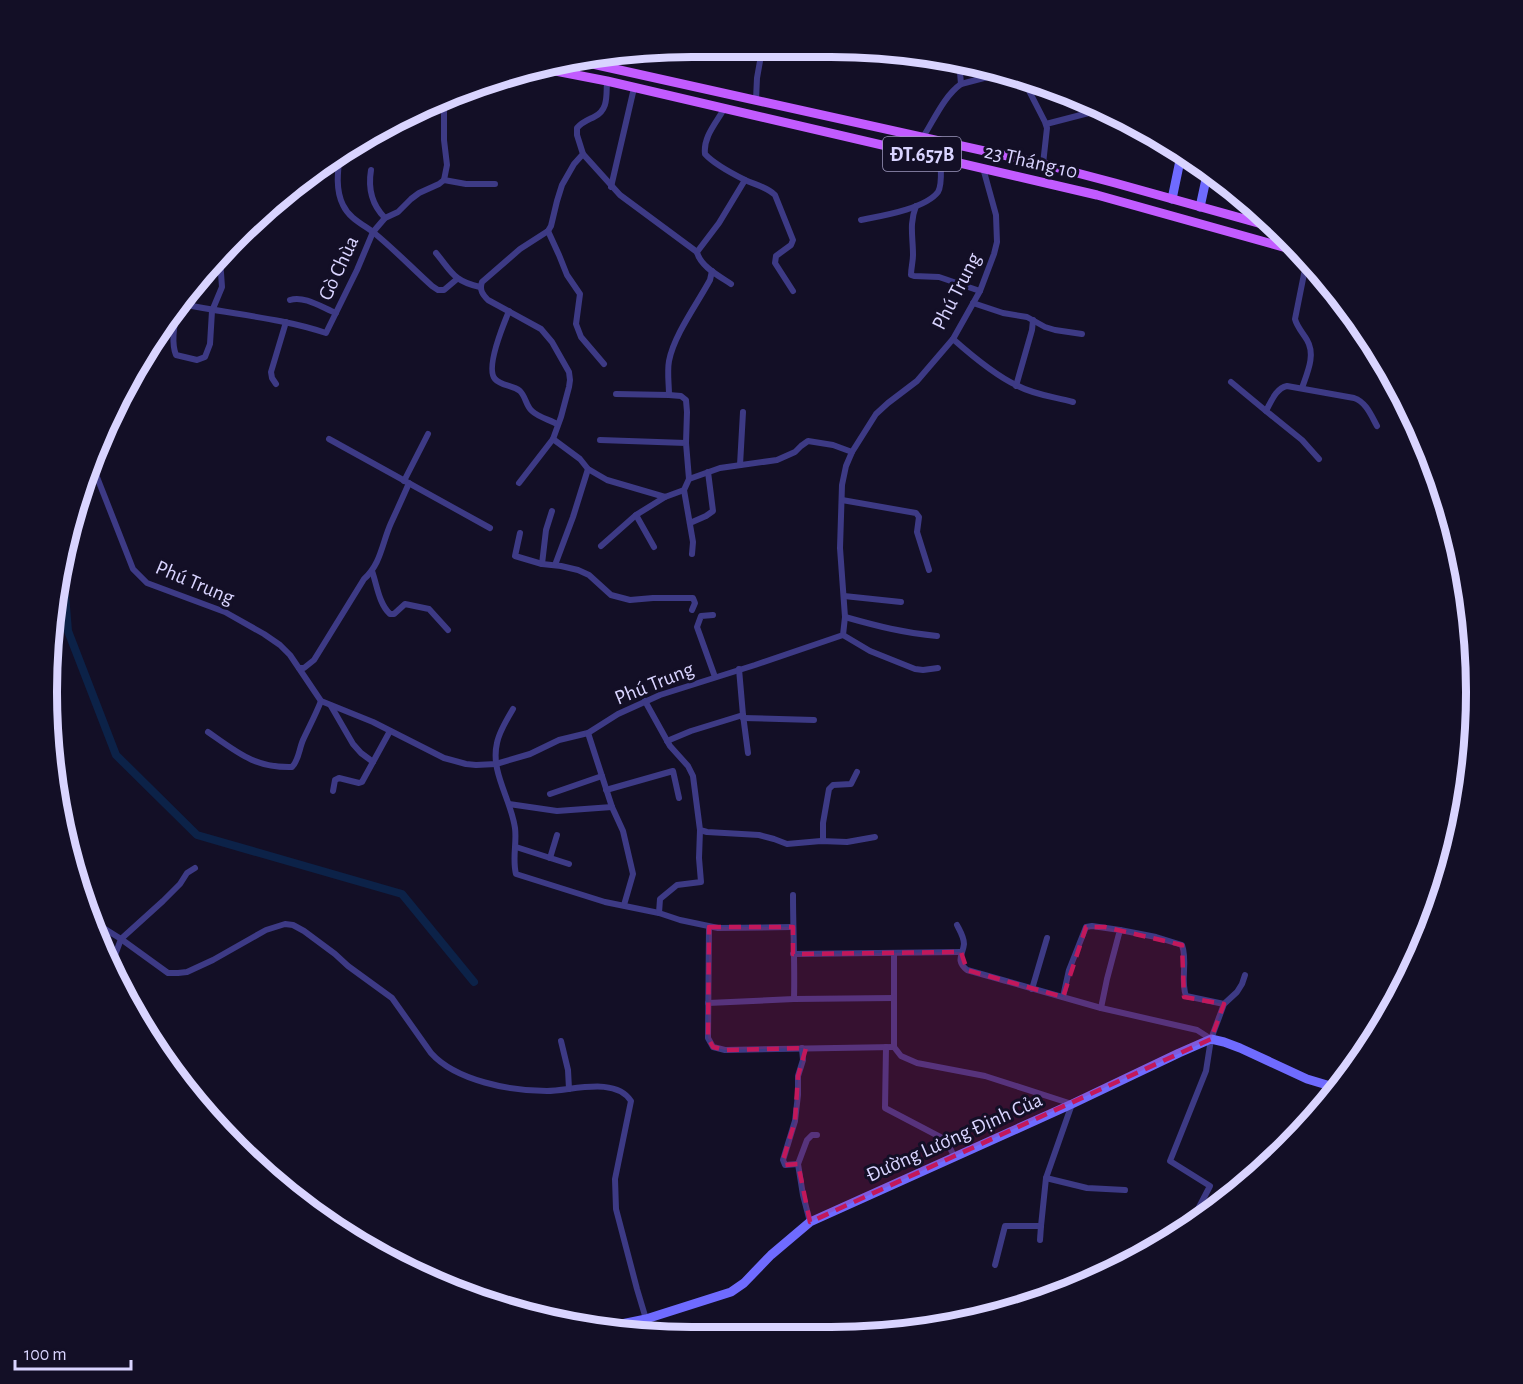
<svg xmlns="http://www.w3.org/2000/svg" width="1523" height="1384" viewBox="0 0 1523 1384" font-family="'Alegreya Sans',sans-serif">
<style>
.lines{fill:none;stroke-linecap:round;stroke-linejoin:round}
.canal{stroke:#0c2248;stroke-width:8}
.street{stroke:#3d3a85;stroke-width:6}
.secondary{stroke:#6f6bff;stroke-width:9}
.primary{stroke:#c25bff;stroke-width:9}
.marked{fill:#c2185b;fill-opacity:0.2;stroke:#c2185b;stroke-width:4.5;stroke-dasharray:12 8;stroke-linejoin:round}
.labels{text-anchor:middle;stroke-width:6;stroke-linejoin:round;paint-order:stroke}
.shield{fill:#130f26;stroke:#9e99be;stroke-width:1.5}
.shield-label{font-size:20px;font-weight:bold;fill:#d9d4ff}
.street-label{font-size:21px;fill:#d9d4ff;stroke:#130f26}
.rim{fill:none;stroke:#d9d4ff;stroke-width:8}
</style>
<rect width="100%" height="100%" fill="#130f26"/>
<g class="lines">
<path class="canal" d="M63,570L68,631L116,755L197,835L402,894L474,982"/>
<g class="street">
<path d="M959,60L961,84"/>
<path d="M1023,79L1045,122L1047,128L1043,164"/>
<path d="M756,100L757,78L762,50"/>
<path d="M724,109C716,123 703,137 705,154C714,164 733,174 745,180C756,185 767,187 775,195L793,240L791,245L776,256L775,263L793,291"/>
<path d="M1046,124L1104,109"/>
<path d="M923,137C934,120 944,96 961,84L1003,73"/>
<path d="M340,154C338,170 335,189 343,205C349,218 362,224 373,232C394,249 412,268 432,286L438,290H444L457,279"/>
<path d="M583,154L620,195L697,252"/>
<path d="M371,170C368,188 372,205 385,218"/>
<path d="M444,180L466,184H495"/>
<path d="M611,187L634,88"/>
<path d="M916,206C909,224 913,237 913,255C913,262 911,268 911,275L914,276L939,277L980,291"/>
<path d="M861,220C881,216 925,209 938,192C943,184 940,167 941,158"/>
<path d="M548,231L559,255L567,275L580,294L576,324L581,337L604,364"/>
<path d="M436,253C452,272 453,281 480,287"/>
<path d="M731,284C719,276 700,266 697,252L719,223L745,180"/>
<path d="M290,300C304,295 323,308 336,313"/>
<path d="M178,303C227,314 278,317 326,333L357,270L373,232L385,218L398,212L411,199L419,193L439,184L444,180L447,165L444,140V100"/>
<path d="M178,303C176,319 170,340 176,355L197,360L205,357L210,344L212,311L222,287L220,259"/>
<path d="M973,303L1003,313L1027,317L1045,327L1055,330L1082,334"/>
<path d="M509,311C504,323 485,368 495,379C501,386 513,385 520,391C526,397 526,406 532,411C538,417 550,420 557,424"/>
<path d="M953,339C971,355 996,376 1018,386C1035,395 1055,397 1073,402"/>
<path d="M1231,382L1266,411C1271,402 1276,388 1287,386L1354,398C1366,402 1371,415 1377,426"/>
<path d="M276,384L272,378L271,372L286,322"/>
<path d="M1016,386L1032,330L1033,320"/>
<path d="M1302,388C1307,373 1316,355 1307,340C1303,333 1297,327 1295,319L1307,259"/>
<path d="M616,394L669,395"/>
<path d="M1266,411L1302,440L1319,459"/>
<path d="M329,439L490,528"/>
<path d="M553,439L561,417L569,387L570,380L569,372L552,342L541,329L488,300C483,295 479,290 482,282L520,249L548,231L551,226L557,201L562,185L574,164L583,154L577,135V128C582,122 588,120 594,117C609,110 606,95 607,81"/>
<path d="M600,440L686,443L689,479"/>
<path d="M686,443L687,412L686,400L681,396L669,395C669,384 667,372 669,361C674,335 697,304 710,280L712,271"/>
<path d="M740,465L743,412"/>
<path d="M91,466L95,472L133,569L147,583L225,612L264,634L280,645L290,655L321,701L373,722L444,758L466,764L476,765L496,764L530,754L559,740L588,733L618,714L660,695L755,665L843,635L845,617L840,548L842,485L846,466L852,452L876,414L888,403L917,381L953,339L980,291L994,254L997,242L996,215L983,168"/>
<path d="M404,481L428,434"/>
<path d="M519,483L553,439L580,459L588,469L607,480L665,497L684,490L689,479L720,468L777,460L795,452L801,446L808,441L833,445L852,452"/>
<path d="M684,490L693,542L692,554"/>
<path d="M842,500L916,513L919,517L917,532L929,570"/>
<path d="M636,515L654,547"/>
<path d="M690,523L706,516L713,511L708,472"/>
<path d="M520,533L515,556L542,564L561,566L578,570L589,575L611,595L630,600L653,598H693L695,603L692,610"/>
<path d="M601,546L636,515L665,497"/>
<path d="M542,564L546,530L552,511"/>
<path d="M555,565L573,517L588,469"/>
<path d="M372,571C377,585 379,604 390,614H394L405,604L429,609L448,630"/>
<path d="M844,596L901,602"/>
<path d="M713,615L701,616L697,627L715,677"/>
<path d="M845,617C877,626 904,633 937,636"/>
<path d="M843,635L870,651L915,669L923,670L938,668"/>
<path d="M299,668H304L314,660L364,579C381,564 382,543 391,523C397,510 403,497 409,483"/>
<path d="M739,669L743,715L748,753"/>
<path d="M645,701L670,746L688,766L693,776L700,830L707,832L759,835L774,839L787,844L821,841L847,842L875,837"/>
<path d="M331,706L353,744L361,753L373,762"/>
<path d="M513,709C507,719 499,732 497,743C490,772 511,799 515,828C517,843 512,859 516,874L605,902L659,913"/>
<path d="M743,718L814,720"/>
<path d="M208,732C238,753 255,768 292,767C299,760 299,749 303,740C309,727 316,714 321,701"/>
<path d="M588,733L612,807L623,831L633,874L624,905"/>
<path d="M667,741L691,731L743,715"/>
<path d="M606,790L673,771L679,798"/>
<path d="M333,791L335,780L339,778L359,783L362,782L390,731"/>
<path d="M550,794L602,776"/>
<path d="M509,804L557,811L612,807"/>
<path d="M700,830L699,858L701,882L677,885L660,899L659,913L680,920L718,928L793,927"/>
<path d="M823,841V823L829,789L833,785L851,784L857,772"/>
<path d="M516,847L569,864"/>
<path d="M550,858L557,835"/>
<path d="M793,895C793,929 795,964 794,999"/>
<path d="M89,919L121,939L168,973H178L187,972L213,960L266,930L285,924L293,925L304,931L335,954L348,966L392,998L431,1053C456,1081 511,1091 547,1091C571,1091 615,1076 631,1101L615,1179L616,1209L637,1289L646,1319"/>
<path d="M957,925C960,931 964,937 964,944C963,955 955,960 967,970L1101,1008L1197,1030L1211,1039"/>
<path d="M709,927L708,1038L713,1047L725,1050L894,1047"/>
<path d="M1120,930L1156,937L1182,945C1188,962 1180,980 1186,996L1224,1004"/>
<path d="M793,954L961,952"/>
<path d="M894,954V1047L901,1056L917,1063L985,1076L1072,1104L1046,1178L1041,1226H1005L995,1265"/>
<path d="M111,966L121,939L163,901L180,884L187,873L195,868"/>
<path d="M1032,989L1047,938"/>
<path d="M1063,997L1069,970L1086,927L1092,926L1120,930L1107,979L1101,1008"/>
<path d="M708,1003L794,999L894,998"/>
<path d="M561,1041L568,1070L569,1089"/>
<path d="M886,1047L885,1108L946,1140L954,1156"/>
<path d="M798,1164L785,1165L783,1160L795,1121L798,1095V1076L803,1060L802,1048"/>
<path d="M1046,1178L1087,1188L1125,1190"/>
<path d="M1202,1218L1196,1213L1210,1186L1170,1161L1206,1071L1211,1039L1224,1004L1237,992L1242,984L1245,975"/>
<path d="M810,1222L803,1195L798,1164L807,1140L812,1135H817"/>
<path d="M1040,1240L1041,1226"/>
</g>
<g class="secondary">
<path d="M1172,199L1182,151"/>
<path d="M1200,207L1208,170"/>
<path d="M597,1329L646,1319L731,1292L744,1283L771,1255L810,1222L1072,1104L1179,1053L1211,1039L1224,1042L1240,1048L1307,1079L1337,1088"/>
</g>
<g class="primary">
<path d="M570,59L1043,164L1115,183L1280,229"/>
<path d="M540,68L607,81L1097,195L1301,252"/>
</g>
</g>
<path class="marked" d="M709,927H793V954L961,952L967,970L1063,997L1086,927H1105L1182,945L1184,997L1224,1004L1211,1039L810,1222L798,1164L785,1165L783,1160L795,1121L798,1076L806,1048L725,1050L713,1047L708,1038Z"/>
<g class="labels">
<rect class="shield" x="883" y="137" width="78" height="34" rx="4.5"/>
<g class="shield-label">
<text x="922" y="161">ĐT.657B</text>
</g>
<g class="street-label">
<text transform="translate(1031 161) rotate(13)" y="7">23 Tháng 10</text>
<text transform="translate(338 268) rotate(-65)" y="7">Gò Chùa</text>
<text transform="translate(956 291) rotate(-63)" y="7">Phú Trung</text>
<text transform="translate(195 582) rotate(23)" y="7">Phú Trung</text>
<text transform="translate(654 683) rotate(-22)" y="7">Phú Trung</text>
<text transform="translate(954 1137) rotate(-24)" y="7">Đường Lương Định Của</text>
</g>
</g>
<path d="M0 0H1523V1384H0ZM692 57H831A635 635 0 0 1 1466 692V692A635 635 0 0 1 831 1327H692A635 635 0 0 1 57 692V692A635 635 0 0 1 692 57Z" fill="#130f26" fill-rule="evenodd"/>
<path class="rim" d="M692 57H831A635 635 0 0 1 1466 692V692A635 635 0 0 1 831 1327H692A635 635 0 0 1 57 692V692A635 635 0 0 1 692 57Z"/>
<path d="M15 1360v9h116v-9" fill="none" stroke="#d9d4ff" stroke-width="3"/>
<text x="24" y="1360" font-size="18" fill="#d9d4ff" stroke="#130f26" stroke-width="4.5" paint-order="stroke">100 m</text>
</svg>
